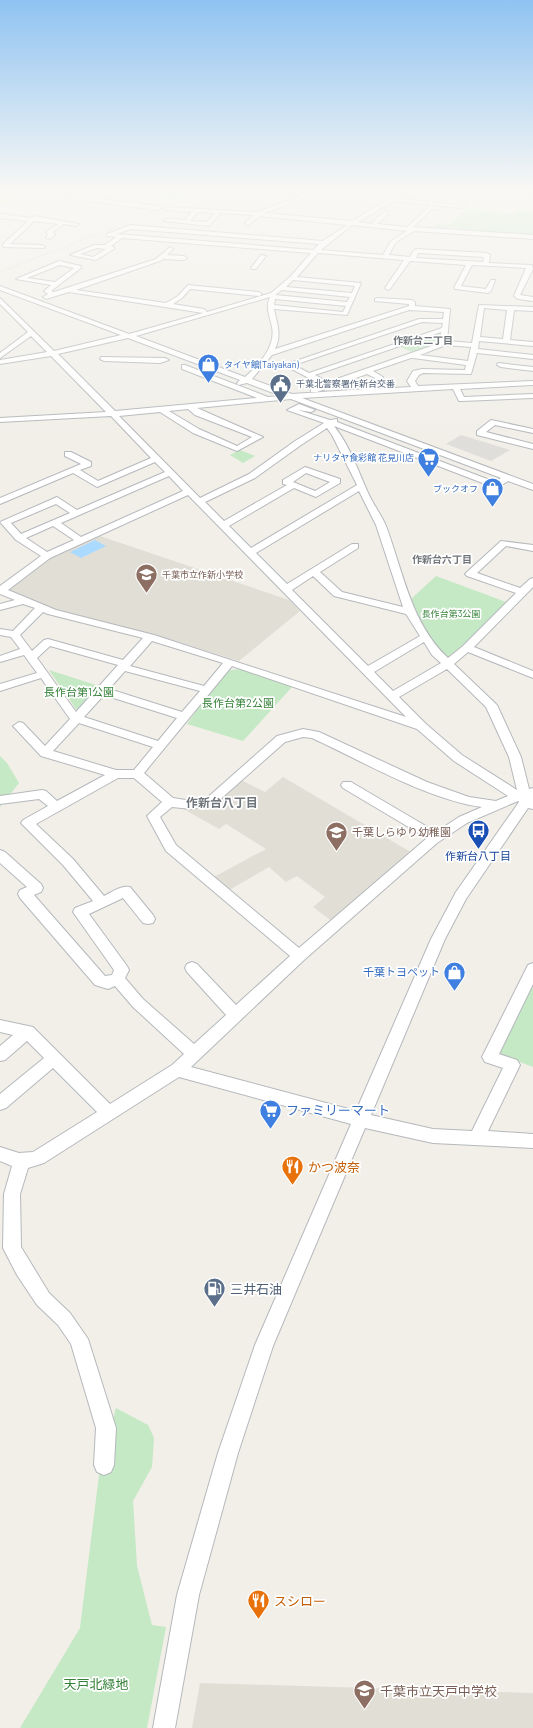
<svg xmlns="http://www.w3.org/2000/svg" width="533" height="1728" viewBox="0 0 533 1728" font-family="Barlow,'Noto Sans JP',sans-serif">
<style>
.industrial{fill:#e0deda}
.education{fill:#e1ded6}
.green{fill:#c5e8c5}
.water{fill:#aadaff}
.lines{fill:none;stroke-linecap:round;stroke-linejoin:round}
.minor-casing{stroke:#b5b8bc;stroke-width:2}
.major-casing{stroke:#f2c960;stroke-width:2}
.minor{fill:#fff;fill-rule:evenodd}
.major{fill:#fff2af;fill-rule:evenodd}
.rail{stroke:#b6b7b8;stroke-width:1.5;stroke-dasharray:0.5 2.5;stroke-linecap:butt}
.labels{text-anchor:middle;stroke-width:3.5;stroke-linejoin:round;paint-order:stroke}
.far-shop-label{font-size:9px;fill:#366cbe;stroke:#fff;text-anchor:end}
.far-service-label{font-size:9px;fill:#4e5e75;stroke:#fff;text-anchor:start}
.far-education-label{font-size:9px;fill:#785e54;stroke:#fff;text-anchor:start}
.far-park-label{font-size:9px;fill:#348238;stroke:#fff}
.far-neighbourhood-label{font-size:10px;font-weight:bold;fill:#70757a;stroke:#fff}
.park-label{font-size:11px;fill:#348238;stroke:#fff}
.education-label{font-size:11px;fill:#785e54;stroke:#fff;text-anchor:start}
.transit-label{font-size:11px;fill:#164399;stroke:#fff}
.shop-label{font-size:11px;fill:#366cbe;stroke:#fff;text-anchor:end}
.neighbourhood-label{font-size:12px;font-weight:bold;fill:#70757a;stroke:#fff}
.near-shop-label{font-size:13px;fill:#366cbe;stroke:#fff;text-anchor:start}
.near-food-label{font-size:13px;fill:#c56008;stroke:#fff;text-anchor:start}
.near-service-label{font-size:13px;fill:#4e5e75;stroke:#fff;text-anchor:start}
.near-park-label{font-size:13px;fill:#348238;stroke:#fff}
.near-education-label{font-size:13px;fill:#785e54;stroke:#fff;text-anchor:start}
</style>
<rect width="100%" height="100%" fill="#f1efe8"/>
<path class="industrial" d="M461,435L510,450L491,461L446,444Z"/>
<g class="education">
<path d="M97,535L289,600L300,611L239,661L156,635L66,613L7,590L46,560Z"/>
<path d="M283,777L414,854L333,922L313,907L325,897L297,876L286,882L269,867L231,889H224L212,878L266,849L226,824L219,829L178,806L196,807L241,780L265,792Z"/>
<path d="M200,1683L533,1693V1728H192Z"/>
</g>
<g class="green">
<path d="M114,190H205L173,202L144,195L145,193Z"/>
<path d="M467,208L513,214L518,209L533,212V235L460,232L459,228H449V232L432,230L439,223L450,224Z"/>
<path d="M436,332L440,333L439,343L414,353L398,346Z"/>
<path d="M240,450L255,456L243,463L230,455Z"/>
<path d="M436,576L506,602L450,658H446L428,635L411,599Z"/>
<path d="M240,669L292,687L243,741L187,724L225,671Z"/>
<path d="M49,670L102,687L80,709H76Z"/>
<path d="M0,756L7,763L19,783L0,807Z"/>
<path d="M533,979V1067L500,1054L498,1048Z"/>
<path d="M116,1408L148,1425L154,1438L152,1467L133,1501L137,1566L152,1625L166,1627L147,1728H20L80,1628L100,1467Z"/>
</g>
<path class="water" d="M95,540L106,546L81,558L70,552Z"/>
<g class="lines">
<defs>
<g id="minor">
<path d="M25,190L158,206L161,208L158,210L27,193Z"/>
<path d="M316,190H324L264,213L352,221L404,190H411L398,198L465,206L462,208L394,201L358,222L372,224L375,219L387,211L389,214L377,224L407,227L431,205L444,208L441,210L432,209L413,227L533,235V239L414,231L395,243L389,255L410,257L414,250L416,249L487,253L490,255L489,263L532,265L533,269L520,295L533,297V301L518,299L514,296L526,268L472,265L461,286L486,289L491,280H495L491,291L488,293L455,289L454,288L466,265L410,261L390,289L388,290L385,288L404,260L318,253L297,277L361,283L347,315L274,309C277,324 282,335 275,349L409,306V304L375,301V299L377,298L412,300L415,302V306L450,309L447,341L472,343L479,305L533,307V311L514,310L510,340L533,342V346L479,341L478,349L533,355V359L477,353L471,374L423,373L419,375L415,381L418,386L533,381V385L460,389L464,397L533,394V398L462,401H459L453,389L302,398L533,484V490L508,481L499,487H493L334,426C351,447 359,474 370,497C375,507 382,516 386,526C403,571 411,624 448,658L463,646L516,593L467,576L465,574L467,572L501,541L533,545V551L506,546L477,573L520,588L530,579L533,578V587L474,647L533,671V678L468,652L454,664L497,705L521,757L529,789L533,788V809L528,808L466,899L445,939L371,1115L433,1129L472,1131L503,1068L485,1062L482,1057L528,965L533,963V984L499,1054L517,1060L520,1065L488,1131L533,1134V1148L433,1143L365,1128L273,1346L238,1453L199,1595L175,1728H153L177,1595L218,1453L255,1345L351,1124L179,1077L44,1163L28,1168L20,1194L21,1247L49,1293L70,1313L88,1339L116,1428L114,1465L111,1472L104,1475L97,1472L94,1465L96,1428L71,1344L58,1325L37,1305L17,1275L3,1248L4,1194L12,1166L0,1161V1147L19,1153L33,1152L97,1112L53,1068L6,1108L0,1110V1094L44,1058L27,1041L5,1060L0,1061V1046L13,1035L0,1032V1020L33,1027L110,1104L172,1065L184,1054L133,1007L115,986L108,989L95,985L20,898L18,894L20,890L27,887L0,863V850L5,852L41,884L43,888L41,892L34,895L105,976L112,975L114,970L73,912L75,908L93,901L63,865L21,823L23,820L48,806L39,799L0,804V796L42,790L46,791L57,801L105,775L41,756L13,726L19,722L23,723L45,746L70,719L41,678L0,691V684L37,673L24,655L0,662V656L20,649L11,637L0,635V629L13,631L35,608L23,604L0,610V604L15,600L0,594V586L41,556L16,540L0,522L57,497L77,510L165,472L155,462L97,487L73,473L0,504V498L81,464L65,456V452H71L91,462V466L80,470L98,481L151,458L111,416L0,422V418L106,412L51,356L0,364V360L47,352L31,336L0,358V353L28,332L0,304V298L54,351L121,335L0,290V286L129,334L203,313L69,292L46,299L43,297L48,294L44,291L51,285L16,279L59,261L81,266V268L51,291L54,292L156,259L170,247L173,249L167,255L184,256L187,258L184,260L163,259L160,261L76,290L166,303L178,296L188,285L259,292L262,294L259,296L190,289L182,298L173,304L204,309L207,312L271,293L290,277L311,253L122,238L111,246L114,247V249L96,260L70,255L94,245H105L116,237L107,236V234L130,225L323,241L347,225L260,216L247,226L245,223L254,215L220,213L209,226L164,221L167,219L185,220L192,212L164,210L166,207L258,212ZM198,212L215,213L207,222L190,221ZM352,225L407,231L391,241L383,255L321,250ZM131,229L319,244L313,250L117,234ZM97,248L106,249L93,257L80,254ZM418,253L484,257L483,262L416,258ZM60,265L74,268L55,282L27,278ZM293,280L355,286L352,293L286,287ZM282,290L350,297L347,302L275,295ZM270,297C265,307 270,317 272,327C276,346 259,365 245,377L136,336ZM275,299L346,306L343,312L274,305ZM484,308L507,310L503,339L480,337ZM409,310L444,312L443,319H419L284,365L322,385L311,388V392H317L367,374L375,378L367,389L292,394L252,379L272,355ZM422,322L443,323L442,328L309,373L294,365ZM441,332L440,343L328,382L315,375ZM128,338L240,380L237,383L238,385L247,383L281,396L268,397L185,365H182V369L257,398L115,411L58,354ZM446,345L471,347L468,361L420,355ZM411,358H413L466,365L465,370L422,369L413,371L407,381L411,387L375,389L383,377L373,371ZM291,399L501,478L495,482L337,422V419L330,420L298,410L311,412L315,410L299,404L287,410L324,423L295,441L249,474L200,498L119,416L160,412L193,433L237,451L263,437L197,408ZM188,409L195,415L252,437L237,446L199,429L169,411ZM327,428L332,435L357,485L251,548L229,526L294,488L316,497L340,483V479L305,467L283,480V484L287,485L224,521L205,502L255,478L301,445ZM306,473L330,482L315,491L293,482ZM169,476L183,491L81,537L61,523ZM359,491L376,525L403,607L342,592L320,572L358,548V544H352L287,584L256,553ZM188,495L406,717L154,635L56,610L8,590L50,558ZM56,504L70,513L21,534L11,523ZM53,526L74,540L47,552L26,538ZM313,576L334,596L406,614L420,636L368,666L292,590ZM43,612L48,614L143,638L123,660L48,639L44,640L32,651L20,635ZM152,641L223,663L204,686L130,666ZM424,642L432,655L441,663L393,691L374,672ZM50,646L118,665L76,712L37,658ZM232,666L417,729L454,761L508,796L496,801L469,797L427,782L319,732L303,729L277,736L208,797L192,801L173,798L144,773ZM447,669L486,707L509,757L517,790L462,755L426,724L399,697ZM125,671L200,691L182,712L109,689ZM104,695L177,718L158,741L84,717ZM79,723L153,747L134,770H116L53,751ZM303,737L312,738C362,761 428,800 482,807L459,817L436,832L351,782H343L341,785L343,788L427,838L299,948L176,845L160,817L172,807L192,809L216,803L285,742ZM118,778H134L162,802L147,816L166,851L290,956L236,1005L197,964L192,962L187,964L185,968L187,972L226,1015L194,1044L143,999L125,978L129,970L127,966L89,914L123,898L143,923L148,924L153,923L155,919L153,915L130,887C121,885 112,892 104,896L73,859L36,824ZM518,801L519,802L456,892L431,939L356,1111L191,1067L304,960L437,843L467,823Z"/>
<path d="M432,190H450L474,194L471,196Z"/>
<path d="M527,190H533V193Z"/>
<path d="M0,214L31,218L34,216L79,224L76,226L64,224L53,232L55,235L49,239L46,237L48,235L46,232L58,224L34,221L10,244L42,245L45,247L44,248L5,247L3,246V244L28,221L0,218Z"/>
<path d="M261,255L266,256L256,269H252L251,268Z"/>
<path d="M101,357L165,358L169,360L160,363L104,361L100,359Z"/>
<path d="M498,363L533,367V371L501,367L497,365Z"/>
<path d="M491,420L533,429V433L495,425L486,432L533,444V449L477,435V431Z"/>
</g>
<path id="major" d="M24,190H33L0,204V200Z"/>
</defs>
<use href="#minor" class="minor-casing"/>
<use href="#major" class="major-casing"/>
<use href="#minor" class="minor"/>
<use href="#major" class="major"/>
<path class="rail" d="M0,272L210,190"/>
</g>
<linearGradient id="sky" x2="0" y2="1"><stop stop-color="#8fc3f1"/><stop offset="0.44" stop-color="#f9f8f5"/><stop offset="1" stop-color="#f9f8f5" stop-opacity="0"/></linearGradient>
<rect width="533" height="432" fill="url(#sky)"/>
<defs>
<symbol id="shop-pin" viewBox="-11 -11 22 30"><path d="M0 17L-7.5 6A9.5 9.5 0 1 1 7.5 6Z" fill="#3f7fe0" stroke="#fff"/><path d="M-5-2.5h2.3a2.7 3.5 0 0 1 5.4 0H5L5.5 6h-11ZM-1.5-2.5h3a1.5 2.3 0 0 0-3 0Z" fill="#fff"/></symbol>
<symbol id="civic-pin" viewBox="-11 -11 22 30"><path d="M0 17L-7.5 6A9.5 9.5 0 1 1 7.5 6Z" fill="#5c6f8a" stroke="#fff"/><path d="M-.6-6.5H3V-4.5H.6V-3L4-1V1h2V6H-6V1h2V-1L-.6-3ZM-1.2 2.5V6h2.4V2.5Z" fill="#fff"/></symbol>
<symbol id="supermarket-pin" viewBox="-11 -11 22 30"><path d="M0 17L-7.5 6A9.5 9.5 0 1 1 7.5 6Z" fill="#3f7fe0" stroke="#fff"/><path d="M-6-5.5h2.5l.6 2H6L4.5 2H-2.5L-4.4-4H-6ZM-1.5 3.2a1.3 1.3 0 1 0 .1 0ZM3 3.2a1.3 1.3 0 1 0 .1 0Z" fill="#fff"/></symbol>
<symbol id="school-pin" viewBox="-11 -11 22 30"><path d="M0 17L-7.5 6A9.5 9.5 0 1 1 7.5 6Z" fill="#8d6e63" stroke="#fff"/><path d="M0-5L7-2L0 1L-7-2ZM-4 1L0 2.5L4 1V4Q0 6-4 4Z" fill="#fff"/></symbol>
<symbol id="bus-pin" viewBox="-11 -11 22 30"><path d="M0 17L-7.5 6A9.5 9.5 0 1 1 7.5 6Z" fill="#1a4fb4" stroke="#fff"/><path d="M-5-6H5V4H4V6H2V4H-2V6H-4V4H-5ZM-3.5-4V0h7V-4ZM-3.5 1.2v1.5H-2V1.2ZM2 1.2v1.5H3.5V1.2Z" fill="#fff"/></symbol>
<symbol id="restaurant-pin" viewBox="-11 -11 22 30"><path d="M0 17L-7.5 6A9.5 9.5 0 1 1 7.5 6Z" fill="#e8710a" stroke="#fff"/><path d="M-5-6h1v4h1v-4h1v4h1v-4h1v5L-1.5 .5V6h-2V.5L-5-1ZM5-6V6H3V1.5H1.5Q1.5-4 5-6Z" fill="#fff"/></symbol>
<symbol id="fuel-pin" viewBox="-11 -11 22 30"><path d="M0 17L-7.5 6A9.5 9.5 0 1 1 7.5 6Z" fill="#5c6f8a" stroke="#fff"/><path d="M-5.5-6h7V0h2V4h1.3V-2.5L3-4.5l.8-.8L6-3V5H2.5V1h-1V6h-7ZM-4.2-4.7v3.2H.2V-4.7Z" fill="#fff"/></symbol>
</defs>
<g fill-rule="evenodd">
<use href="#shop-pin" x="196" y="352" width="25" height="34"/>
<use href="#civic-pin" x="268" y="372" width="25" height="34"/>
<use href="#supermarket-pin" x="416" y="446" width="25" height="34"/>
<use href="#shop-pin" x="480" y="476" width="25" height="34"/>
<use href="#school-pin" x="134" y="562" width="25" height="34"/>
<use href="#bus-pin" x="466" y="818" width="25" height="34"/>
<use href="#school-pin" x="324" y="820" width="25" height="34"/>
<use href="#shop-pin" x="442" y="960" width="25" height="34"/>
<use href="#supermarket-pin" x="258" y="1098" width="25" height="34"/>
<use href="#restaurant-pin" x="280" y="1154" width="25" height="34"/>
<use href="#fuel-pin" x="202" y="1276" width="25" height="34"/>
<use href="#restaurant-pin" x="246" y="1588" width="25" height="34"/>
<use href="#school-pin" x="352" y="1678" width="25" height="34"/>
</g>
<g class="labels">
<g class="far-shop-label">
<text x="224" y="368" text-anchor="start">タイヤ館(Taiyakan)</text>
<text x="414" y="461">ナリタヤ食彩館 花見川店</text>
<text x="478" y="492">ブックオフ</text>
</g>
<g class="far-service-label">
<text x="296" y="387">千葉北警察署作新台交番</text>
</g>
<g class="far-education-label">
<text x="162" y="578">千葉市立作新小学校</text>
</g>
<g class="far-park-label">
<text x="451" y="617">長作台第3公園</text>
</g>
<g class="far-neighbourhood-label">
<text x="423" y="344">作新台二丁目</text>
<text x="442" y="563">作新台六丁目</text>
</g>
<g class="park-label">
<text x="79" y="696">長作台第1公園</text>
<text x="238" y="707">長作台第2公園</text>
</g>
<g class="education-label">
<text x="352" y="836">千葉しらゆり幼稚園</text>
</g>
<g class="transit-label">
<text x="478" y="860">作新台八丁目</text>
</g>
<g class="shop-label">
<text x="440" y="976">千葉トヨペット</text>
</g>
<g class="neighbourhood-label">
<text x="222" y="807">作新台八丁目</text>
</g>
<g class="near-shop-label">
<text x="286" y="1115">ファミリーマート</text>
</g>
<g class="near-food-label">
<text x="308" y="1172">かつ波奈</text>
<text x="274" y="1606">スシロー</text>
</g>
<g class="near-service-label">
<text x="230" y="1294">三井石油</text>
</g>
<g class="near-park-label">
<text x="96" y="1689">天戸北緑地</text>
</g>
<g class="near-education-label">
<text x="380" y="1696">千葉市立天戸中学校</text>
</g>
</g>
</svg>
